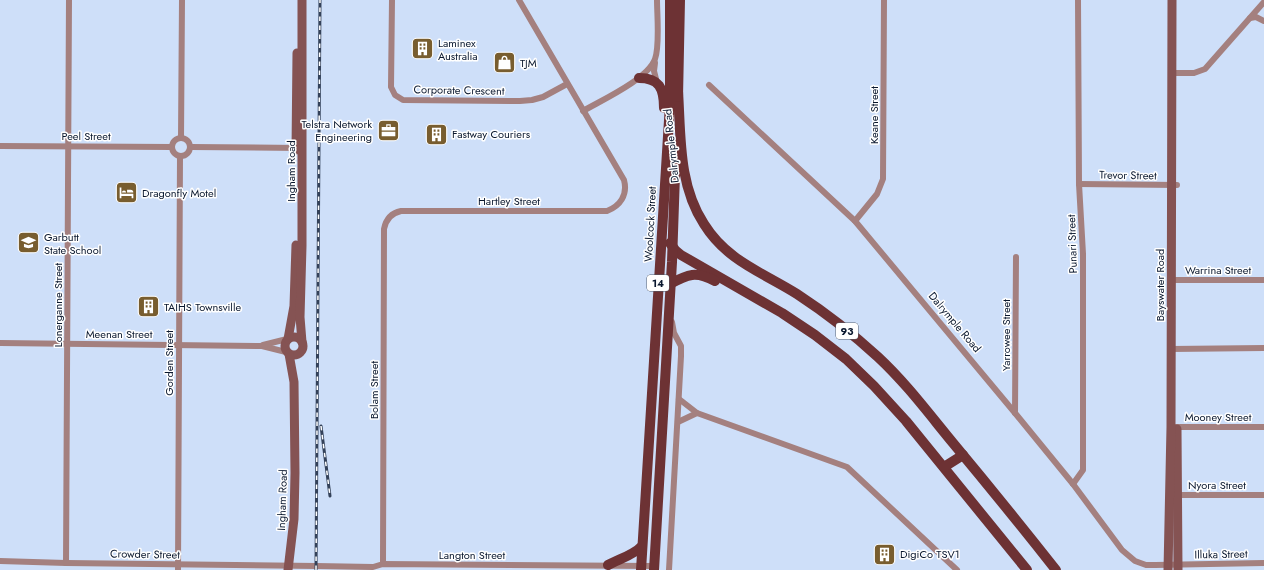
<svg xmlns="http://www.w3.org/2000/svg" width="1264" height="570" viewBox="0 0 1264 570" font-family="Jost,sans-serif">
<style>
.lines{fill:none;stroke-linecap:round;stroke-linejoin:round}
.street{stroke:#a4807f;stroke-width:6}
.secondary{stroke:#855353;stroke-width:9}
.primary{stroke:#6d3234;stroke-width:10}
.rail-casing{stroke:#334159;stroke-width:3}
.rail{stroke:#fff;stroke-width:1.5;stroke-dasharray:4.5;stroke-linecap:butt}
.labels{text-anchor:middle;stroke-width:3;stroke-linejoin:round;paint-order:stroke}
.shield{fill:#fff;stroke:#535d6d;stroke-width:1}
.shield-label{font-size:10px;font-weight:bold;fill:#09172e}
.poi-label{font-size:11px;fill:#09172e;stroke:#fff;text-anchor:start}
.street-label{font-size:11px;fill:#09172e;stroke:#fff}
</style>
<rect width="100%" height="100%" fill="#cedff9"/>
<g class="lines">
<g class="street">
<path d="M392,0L391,87L395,95L403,100L520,101L532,100L543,97L567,84"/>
<path d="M1250,18L1256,17L1264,21"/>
<path d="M655,63L654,71L657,83"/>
<path d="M1172,73H1194L1205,69L1264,2"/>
<path d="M709,85L855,221L1015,413L1073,484L1122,550L1135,561L1146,565H1155L1264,563"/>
<path d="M583,111C602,100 648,79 655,59C660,46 657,15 657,0"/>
<path d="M181,138L182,0"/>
<circle cx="181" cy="147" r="9"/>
<path d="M0,146L172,147"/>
<path d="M190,147L300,148"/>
<path d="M1079,184L1177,185"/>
<path d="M855,221L877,194L883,179L884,0"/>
<path d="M1172,280H1264"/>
<path d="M0,343L262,346L286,352"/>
<path d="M263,345L287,339"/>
<path d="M1171,349L1264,348"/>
<path d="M679,399L697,413L847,467L957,570"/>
<path d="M1015,413L1016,257"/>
<path d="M678,422L697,413"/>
<path d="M1174,427H1264"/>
<path d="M1073,484L1083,470V254L1079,184L1078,0"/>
<path d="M1174,495H1264"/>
<path d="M0,561L66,563L316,566L373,567L383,564L654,566"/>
<path d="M66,563L69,0"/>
<path d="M383,564L384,229C386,219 391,213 401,211H607C620,206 628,195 624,180L519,0"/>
<path d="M178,570L180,156"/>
<path d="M669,570L681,356V346L674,333L672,322"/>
</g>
<g class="secondary">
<path d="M296,150L297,53"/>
<circle cx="294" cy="346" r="9"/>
<path d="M288,339L294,306L296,245"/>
<path d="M302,342L300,317L302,246V0"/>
<path d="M1177,429L1178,570"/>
<path d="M288,570L294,519L295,473L294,382L289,354"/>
<path d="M1168,570L1171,427L1172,0"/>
</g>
<g class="primary">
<path d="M639,78C659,78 664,88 664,108"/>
<path d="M678,91C681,136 678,184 704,224C727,261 762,272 797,294C826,313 853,334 878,357C906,383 929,414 953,443C988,485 1022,527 1056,570"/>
<path d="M678,97L680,0"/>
<path d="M670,243L675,250L681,255L782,313L815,335L846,359L874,386L906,421L1027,570"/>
<path d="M670,284C688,274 696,271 715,281"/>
<path d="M944,467L963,455"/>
<path d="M608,565C619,559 634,555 642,546"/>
<path d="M641,570L670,104V0"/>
<path d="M654,570L672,262L676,145"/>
</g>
<defs>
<g id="rail">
<path d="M321,426L330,496"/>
<path d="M316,570L320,0"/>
</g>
</defs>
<use href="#rail" class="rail-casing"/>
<use href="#rail" class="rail"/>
</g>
<defs>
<symbol id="building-square" viewBox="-11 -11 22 22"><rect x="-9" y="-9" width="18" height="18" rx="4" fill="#785d2f" stroke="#fff"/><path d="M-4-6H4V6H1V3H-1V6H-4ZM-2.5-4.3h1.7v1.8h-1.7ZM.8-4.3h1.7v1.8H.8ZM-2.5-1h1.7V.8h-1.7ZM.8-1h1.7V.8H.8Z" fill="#fff"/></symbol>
<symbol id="shop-square" viewBox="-11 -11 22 22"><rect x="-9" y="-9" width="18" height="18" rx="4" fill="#785d2f" stroke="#fff"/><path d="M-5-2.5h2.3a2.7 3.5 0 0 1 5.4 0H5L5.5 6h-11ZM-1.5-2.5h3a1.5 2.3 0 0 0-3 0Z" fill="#fff"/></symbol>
<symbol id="office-square" viewBox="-11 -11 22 22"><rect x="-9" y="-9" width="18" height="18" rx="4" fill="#785d2f" stroke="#fff"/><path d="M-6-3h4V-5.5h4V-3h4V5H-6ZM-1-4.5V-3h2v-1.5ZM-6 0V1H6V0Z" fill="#fff"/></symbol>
<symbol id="hotel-square" viewBox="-11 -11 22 22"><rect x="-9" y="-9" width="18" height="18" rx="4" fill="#785d2f" stroke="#fff"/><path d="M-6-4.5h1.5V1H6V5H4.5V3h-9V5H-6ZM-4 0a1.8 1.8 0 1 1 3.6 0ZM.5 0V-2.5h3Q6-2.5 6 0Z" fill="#fff"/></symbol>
<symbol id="school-square" viewBox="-11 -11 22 22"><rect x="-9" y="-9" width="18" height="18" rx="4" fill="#785d2f" stroke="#fff"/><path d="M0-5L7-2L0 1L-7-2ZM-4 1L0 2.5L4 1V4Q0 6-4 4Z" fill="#fff"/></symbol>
</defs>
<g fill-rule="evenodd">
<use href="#building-square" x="410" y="36" width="25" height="25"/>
<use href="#shop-square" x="492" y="50" width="25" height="25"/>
<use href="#office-square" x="376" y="118" width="25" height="25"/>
<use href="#building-square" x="424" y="122" width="25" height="25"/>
<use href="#hotel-square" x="114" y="180" width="25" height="25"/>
<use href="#school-square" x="16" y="230" width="25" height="25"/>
<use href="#building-square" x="136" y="294" width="25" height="25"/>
<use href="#building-square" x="872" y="542" width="25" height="25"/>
</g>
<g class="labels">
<g class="shield">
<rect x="647" y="275" width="22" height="16" rx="3"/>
<rect x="836" y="323" width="22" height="16" rx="3"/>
</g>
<g class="shield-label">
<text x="658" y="287">14</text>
<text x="847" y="335">93</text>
</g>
<g class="poi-label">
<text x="438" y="47">Laminex<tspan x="438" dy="13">Australia</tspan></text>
<text x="520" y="67">TJM</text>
<text x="372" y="128" text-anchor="end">Telstra Network<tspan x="372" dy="13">Engineering</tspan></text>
<text x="452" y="138">Fastway Couriers</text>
<text x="142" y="197">Dragonfly Motel</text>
<text x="44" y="241">Garbutt<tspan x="44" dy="13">State School</tspan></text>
<text x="164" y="311">TAIHS Townsville</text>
<text x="900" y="558">DigiCo TSV1</text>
</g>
<g class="street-label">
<text transform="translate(459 90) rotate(1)" y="4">Corporate Crescent</text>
<text transform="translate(874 115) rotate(-90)" y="4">Keane Street</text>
<text x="86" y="140">Peel Street</text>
<text transform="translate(671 146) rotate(-96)" y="4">Dalrymple Road</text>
<text transform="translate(291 171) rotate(-90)" y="4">Ingham Road</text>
<text transform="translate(1128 175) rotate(1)" y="4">Trevor Street</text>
<text x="509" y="205">Hartley Street</text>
<text transform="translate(650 224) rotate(-87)" y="4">Woolcock Street</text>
<text transform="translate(1072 244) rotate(-92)" y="4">Punari Street</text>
<text x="1218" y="274">Warrina Street</text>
<text transform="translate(1160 285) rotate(-90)" y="4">Bayswater Road</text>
<text transform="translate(58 305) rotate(-90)" y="4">Lonerganne Street</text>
<text transform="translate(955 322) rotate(50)" y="4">Dalrymple Road</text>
<text x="119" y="338">Meenan Street</text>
<text transform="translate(1006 335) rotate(-90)" y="4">Yarrowee Street</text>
<text transform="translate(169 363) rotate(-90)" y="4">Gorden Street</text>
<text transform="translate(374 390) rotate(-90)" y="4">Bolam Street</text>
<text x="1218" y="421">Mooney Street</text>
<text x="1217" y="489">Nyora Street</text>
<text transform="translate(282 500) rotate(-88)" y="4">Ingham Road</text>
<text transform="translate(145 554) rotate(1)" y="4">Crowder Street</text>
<text transform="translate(1221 554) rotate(-1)" y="4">Illuka Street</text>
<text x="472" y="559">Langton Street</text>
</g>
</g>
</svg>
